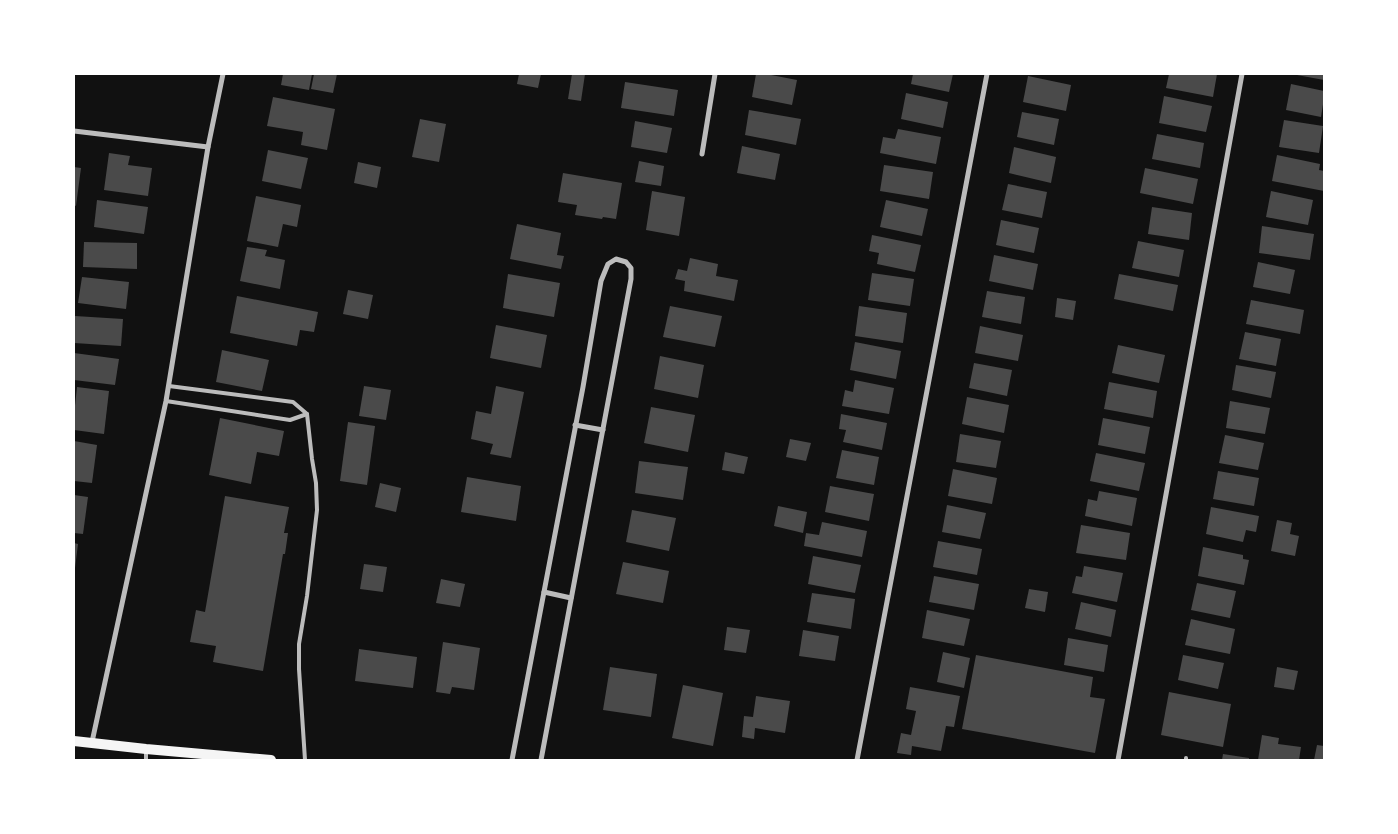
<svg xmlns="http://www.w3.org/2000/svg" width="1398" height="834" viewBox="0 0 1398 834" font-family="'Public Sans',sans-serif">
<style>
.building{fill:#4a4a4a}
.lines{fill:none;stroke-linecap:round;stroke-linejoin:round}
.service{stroke:#bcbcbc;stroke-width:4}
.minor{stroke:#bcbcbc;stroke-width:5}
.secondary{stroke:#f5f5f5;stroke-width:10}
</style>
<rect width="100%" height="100%" fill="#111"/>
<g class="building">
<path d="M283,74H312L309,90L281,85Z"/>
<path d="M314,74H337L333,93L311,89Z"/>
<path d="M519,74H541L538,88L517,84Z"/>
<path d="M572,74H585L581,101L568,99Z"/>
<path d="M756,74H766L797,80L792,105L752,97Z"/>
<path d="M913,74H953L949,92L911,84Z"/>
<path d="M1169,74H1217L1213,97L1166,88Z"/>
<path d="M1297,74H1324V80L1297,75Z"/>
<path d="M1028,76L1071,85L1066,111L1023,102Z"/>
<path d="M625,82L678,90L674,116L621,108Z"/>
<path d="M1291,84L1324,91V98L1321,117L1286,110Z"/>
<path d="M906,93L948,102L943,128L901,119Z"/>
<path d="M1164,96L1212,106L1206,132L1159,123Z"/>
<path d="M273,97L335,109L327,150L301,145L303,132L267,126Z"/>
<path d="M749,110L801,119L796,145L745,135Z"/>
<path d="M1022,112L1059,119L1054,145L1017,137Z"/>
<path d="M420,119L446,124L439,162L412,157Z"/>
<path d="M1284,120L1323,126L1319,153L1279,147Z"/>
<path d="M635,121L672,128L667,153L631,147Z"/>
<path d="M898,129L941,137L936,164L880,153L883,137L895,139Z"/>
<path d="M1157,134L1204,143L1200,168L1152,159Z"/>
<path d="M742,146L780,154L775,180L737,173Z"/>
<path d="M1014,147L1056,157L1051,183L1009,173Z"/>
<path d="M268,150L308,158L301,189L262,181Z"/>
<path d="M109,153L130,156L128,165L152,168L148,196L104,190Z"/>
<path d="M1277,155L1320,164L1319,170L1324,171V191L1272,181Z"/>
<path d="M639,161L664,166L661,186L635,182Z"/>
<path d="M358,162L381,167L377,188L354,183Z"/>
<path d="M884,165L933,172L929,199L880,191Z"/>
<path d="M74,167L81,168L76,206L74,205Z"/>
<path d="M1145,168L1198,179L1193,204L1140,193Z"/>
<path d="M563,173L622,183L616,219L603,217L602,219L575,215L577,205L558,202Z"/>
<path d="M1008,184L1047,192L1042,218L1002,210Z"/>
<path d="M652,191L685,197L679,236L646,230Z"/>
<path d="M1271,191L1313,200L1308,225L1266,217Z"/>
<path d="M256,196L301,205L297,227L283,224L278,247L247,241Z"/>
<path d="M97,200L148,207L144,234L94,227Z"/>
<path d="M886,200L928,209L922,236L880,227Z"/>
<path d="M1152,207L1192,213L1189,240L1148,234Z"/>
<path d="M1001,220L1039,228L1034,253L996,245Z"/>
<path d="M517,224L561,233L557,255L564,256L561,269L510,259Z"/>
<path d="M1262,226L1314,234L1310,260L1259,253Z"/>
<path d="M872,235L921,245L915,272L877,264L879,253L869,251Z"/>
<path d="M1138,241L1184,250L1179,277L1132,268Z"/>
<path d="M84,242L137,243V269L83,267Z"/>
<path d="M247,247L267,250L265,256L285,260L280,289L240,281Z"/>
<path d="M994,255L1038,264L1033,290L989,281Z"/>
<path d="M690,258L718,264L716,276L738,280L734,301L684,291L685,281L675,279L678,269L687,271Z"/>
<path d="M1258,262L1295,270L1290,294L1253,287Z"/>
<path d="M872,273L914,279L910,306L868,300Z"/>
<path d="M508,274L560,283L554,317L503,308Z"/>
<path d="M1119,274L1178,285L1173,311L1114,299Z"/>
<path d="M82,277L129,282L126,309L78,303Z"/>
<path d="M348,290L373,295L368,319L343,314Z"/>
<path d="M987,291L1025,297L1021,324L982,317Z"/>
<path d="M237,296L318,312L314,332L300,330L297,346L230,333Z"/>
<path d="M1057,298L1076,301L1073,320L1055,317Z"/>
<path d="M1251,300L1304,310L1300,334L1246,324Z"/>
<path d="M670,306L722,316L715,347L663,337Z"/>
<path d="M859,306L907,313L903,343L855,336Z"/>
<path d="M75,316L123,319L121,346L74,343Z"/>
<path d="M496,325L547,335L541,368L490,358Z"/>
<path d="M980,326L1023,335L1018,361L975,353Z"/>
<path d="M1245,332L1281,339L1276,366L1239,359Z"/>
<path d="M855,342L901,351L896,379L850,370Z"/>
<path d="M1118,345L1165,355L1159,383L1112,373Z"/>
<path d="M222,350L269,360L262,391L216,382Z"/>
<path d="M74,353L119,359L115,385L74,380Z"/>
<path d="M660,356L704,365L698,398L654,389Z"/>
<path d="M974,363L1012,370L1007,396L969,388Z"/>
<path d="M1236,365L1276,372L1271,398L1232,390Z"/>
<path d="M855,380L894,388L889,414L842,406L845,390L853,392Z"/>
<path d="M1109,382L1157,391L1153,418L1104,409Z"/>
<path d="M364,386L391,390L386,420L359,416Z"/>
<path d="M496,386L524,392L511,458L490,454L493,444L471,439L476,411L491,414Z"/>
<path d="M77,387L109,391L104,434L74,430V415Z"/>
<path d="M967,397L1009,405L1004,433L962,424Z"/>
<path d="M1230,401L1270,408L1265,434L1226,428Z"/>
<path d="M651,407L695,415L688,452L644,443Z"/>
<path d="M841,414L887,423L882,450L843,442L846,430L839,429Z"/>
<path d="M220,418L284,431L279,456L257,452L251,484L209,475Z"/>
<path d="M1103,418L1150,427L1145,454L1098,445Z"/>
<path d="M348,422L375,426L367,485L340,481Z"/>
<path d="M960,434L1001,441L996,468L956,462Z"/>
<path d="M1225,435L1264,443L1258,470L1219,463Z"/>
<path d="M790,439L811,443L806,461L786,457Z"/>
<path d="M74,441L97,445L92,483L74,481Z"/>
<path d="M842,450L879,457L874,485L836,478Z"/>
<path d="M725,452L748,457L744,474L722,470Z"/>
<path d="M1096,453L1145,463L1139,491L1090,481Z"/>
<path d="M639,461L688,467L683,500L635,493Z"/>
<path d="M953,469L997,478L992,504L948,496Z"/>
<path d="M1218,471L1259,478L1254,506L1213,499Z"/>
<path d="M467,477L521,486L516,521L461,512Z"/>
<path d="M380,483L401,488L396,512L375,507Z"/>
<path d="M830,486L874,494L869,521L825,512Z"/>
<path d="M1099,491L1137,498L1132,526L1085,516L1088,499L1097,501Z"/>
<path d="M74,495L88,497L83,534L74,533Z"/>
<path d="M225,496L289,507L284,533H288L285,554H283L263,671L213,662L216,646L190,642L196,610L205,612Z"/>
<path d="M947,505L986,513L980,539L942,532Z"/>
<path d="M778,506L807,512L803,533L774,526Z"/>
<path d="M1211,507L1259,516L1256,532L1246,530L1243,542L1206,534Z"/>
<path d="M632,510L676,518L669,551L626,542Z"/>
<path d="M1277,520L1292,523L1290,534L1299,536L1295,556L1271,551Z"/>
<path d="M822,522L867,531L862,557L804,546L806,533L819,535Z"/>
<path d="M1081,525L1130,533L1126,560L1076,553Z"/>
<path d="M938,541L982,549L977,575L933,567Z"/>
<path d="M74,543L78,544L75,568H74Z"/>
<path d="M1203,547L1243,555V559L1249,560L1244,585L1198,576Z"/>
<path d="M813,556L861,565L855,593L808,584Z"/>
<path d="M623,562L669,571L663,603L616,594Z"/>
<path d="M364,564L387,567L383,592L360,589Z"/>
<path d="M1084,566L1123,573L1117,602L1072,593L1076,576L1082,577Z"/>
<path d="M934,576L979,584L974,610L929,602Z"/>
<path d="M441,579L465,584L460,607L436,603Z"/>
<path d="M1197,583L1236,591L1230,618L1191,610Z"/>
<path d="M1029,589L1048,592L1045,612L1025,608Z"/>
<path d="M812,593L855,599L851,629L807,622Z"/>
<path d="M1081,602L1116,610L1111,637L1075,629Z"/>
<path d="M927,610L970,619L964,646L922,638Z"/>
<path d="M1191,619L1235,629L1230,654L1185,645Z"/>
<path d="M727,627L750,630L746,653L724,650Z"/>
<path d="M803,630L839,636L835,661L799,656Z"/>
<path d="M1068,638L1108,645L1104,672L1064,665Z"/>
<path d="M443,642L480,648L474,690L452,687L450,694L436,692Z"/>
<path d="M359,649L417,657L413,688L355,681Z"/>
<path d="M943,652L970,658L964,688L937,682Z"/>
<path d="M976,655L1093,677L1090,697L1105,699L1095,753L962,729Z"/>
<path d="M1183,655L1224,663L1218,689L1178,680Z"/>
<path d="M610,667L657,674L651,717L603,710Z"/>
<path d="M1277,667L1298,671L1294,690L1274,687Z"/>
<path d="M683,685L723,693L713,746L672,738Z"/>
<path d="M910,687L960,696L954,727L946,726L941,751L912,746L911,755L897,753L901,733L911,735L916,711L906,709Z"/>
<path d="M1169,692L1231,704L1223,747L1161,735Z"/>
<path d="M756,696L790,701L785,733L755,728L754,739L742,737L744,716L753,717Z"/>
<path d="M1262,735L1279,738L1278,744L1301,747L1299,760H1258Z"/>
<path d="M1317,745L1324,746V760H1314Z"/>
<path d="M1223,754L1249,758V760H1222Z"/>
</g>
<g class="lines">
<g class="service">
<path d="M169,386L293,402L307,414L312,459L316,483L317,510L307,596L299,644V669L305,760"/>
<path d="M166,401L290,420L307,414"/>
<path d="M146,760V749"/>
<path d="M1186,760V758"/>
</g>
<g class="minor">
<path d="M74,131L208,147"/>
<path d="M702,154L715,74"/>
<path d="M575,425L603,430"/>
<path d="M544,592L571,598"/>
<path d="M92,742L166,401L208,147L223,74"/>
<path d="M512,760L583,387L601,281L608,264L616,259L626,262L631,268V279L541,760"/>
<path d="M857,760L987,74"/>
<path d="M1118,760L1242,74"/>
</g>
<path class="secondary" d="M74,741L146,749L271,760"/>
</g>
<rect width="1398" height="834" fill="none" stroke="#ffffff" stroke-width="150"/>
</svg>
